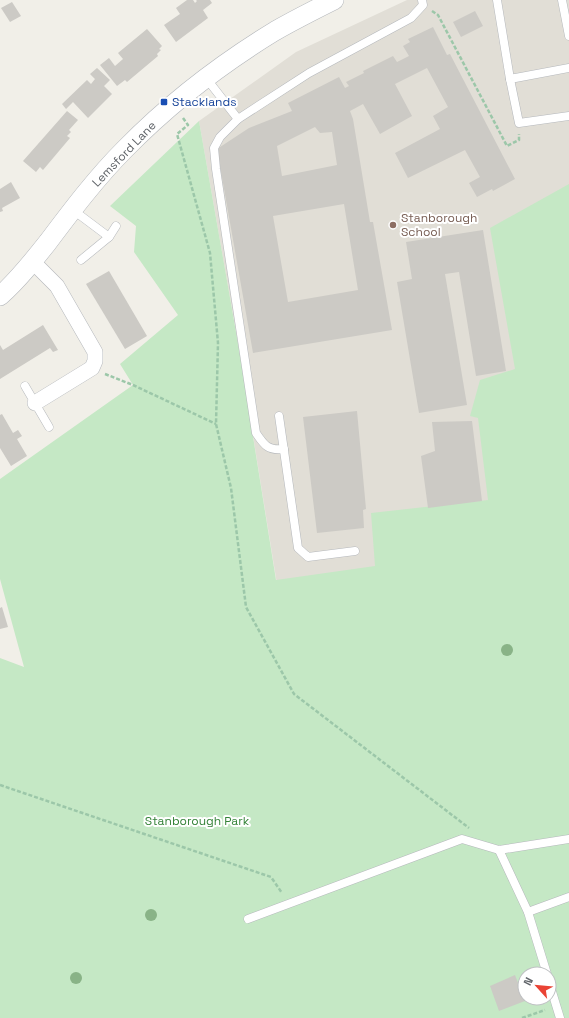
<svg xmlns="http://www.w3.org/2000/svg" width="569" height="1018" viewBox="0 0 569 1018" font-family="'Space Grotesk',sans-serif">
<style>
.education{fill:#e1ded6}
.green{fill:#c5e8c5;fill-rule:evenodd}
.building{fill:#cccac5;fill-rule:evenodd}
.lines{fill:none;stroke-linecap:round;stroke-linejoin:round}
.service-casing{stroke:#b5b8bc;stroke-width:9}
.minor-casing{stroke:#b5b8bc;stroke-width:16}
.tertiary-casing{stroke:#b5b8bc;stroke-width:20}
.path{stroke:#9cc7a9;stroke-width:2.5;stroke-dasharray:4 2;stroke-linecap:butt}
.service{stroke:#fff;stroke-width:8}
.minor{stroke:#fff;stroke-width:15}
.tertiary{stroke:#fff;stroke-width:19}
.tree{fill:#89b387}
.transit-dot{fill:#1a4fb4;stroke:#fff;stroke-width:1.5}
.education-dot{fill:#8d6e63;stroke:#fff;stroke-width:1.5}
.labels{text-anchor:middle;stroke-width:4;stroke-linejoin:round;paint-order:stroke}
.transit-label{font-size:12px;fill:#164399;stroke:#fff;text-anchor:start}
.street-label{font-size:12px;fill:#5f6368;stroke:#fff}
.education-label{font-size:12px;fill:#785e54;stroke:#fff;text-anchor:start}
.park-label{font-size:12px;fill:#348238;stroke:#fff}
</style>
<rect width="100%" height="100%" fill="#f1efe8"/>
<path class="education" d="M407,0H569V599L287,646L239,349L199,121L296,52Z"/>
<path class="green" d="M199,121L239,349L276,580L375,566L371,513L488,500L478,418L470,416L480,380L515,369L490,228L569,184V1018H0V658L24,667L0,579V479L133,385L120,364L178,315L134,252L136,226L110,206ZM525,974H549V998H525Z"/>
<g class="building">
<path d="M187,0H193L195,3L197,1L196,0H210L212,3L203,10L208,18L176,42L164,25L180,14L176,8Z"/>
<path d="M12,2L21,16L10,22L1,8Z"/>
<path d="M475,11L483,26L461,37L453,22Z"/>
<path d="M433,27L447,55L450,54L515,179L493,191L492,189L477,197L469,183L480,177L465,150L408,178L395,153L440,129L433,116L448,107L427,68L395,84L412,116L380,134L363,104L350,111L353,119L370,222H373L392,330L253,353L217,149L249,128L292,111L288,103L339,77L345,88L349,86L346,82L364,73L363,71L393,56L397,62L409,56L403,46L410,42L408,39ZM315,127L320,133L332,132L337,165L282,176L277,146ZM344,204L358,290L288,302L273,216Z"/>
<path d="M147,29L162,46L159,49L161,50L157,54L158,56L127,82L125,80L117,86L100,65L109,58L115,66L123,59L118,53Z"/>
<path d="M97,68L110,80L104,86L112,94L88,118L73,102L66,109L62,104L87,80L91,84L95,79L90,74Z"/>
<path d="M67,111L78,120L69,130L71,132L67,136L70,138L43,170L40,167L36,172L23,161Z"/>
<path d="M11,182L20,198L2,208L3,211L0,212V189Z"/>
<path d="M483,230L506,371L476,376L459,272L445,274L467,405L419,413L397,282L412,279L406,242Z"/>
<path d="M109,271L147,336L125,349L86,284Z"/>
<path d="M43,325L58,350L53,352L50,348L0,379V345L3,350Z"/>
<path d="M357,411L366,509L363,510L364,528L317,533L303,417Z"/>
<path d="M2,414L13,433L18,430L22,436L17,439L27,456L11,466L0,448V415Z"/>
<path d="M472,421L482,501L428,508L421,456L435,451L432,422Z"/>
<path d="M2,607L8,627L0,629V608Z"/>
<path d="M515,975L525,1001L499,1011L490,986Z"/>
</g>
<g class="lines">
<defs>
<g id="service">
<path d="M497,0L510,79L569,68"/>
<path d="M562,0L569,36"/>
<path d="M206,78L238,119L309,73L411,18L423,5L422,0"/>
<path d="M510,79L519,123L569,116"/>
<path d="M238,119L220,137L214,148L216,169L256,433C264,445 268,451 284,449"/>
<path d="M73,210L109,237"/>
<path d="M81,260L109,237L116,226"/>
<path d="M25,386L49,427"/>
<path d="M279,416L298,548L308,557L355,551"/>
<path d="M499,850L528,912L547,974"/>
<path d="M528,912L569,897"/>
<path d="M248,919L462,839L499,850L569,839"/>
<path d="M549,982L560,1018"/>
</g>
<path id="minor" d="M33,262L57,286L95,352V361L92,368L35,403"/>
<path id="tertiary" d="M0,296C18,280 33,261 48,242C72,210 97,177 125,149C170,103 221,64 275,31C294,20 314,10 334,0"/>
</defs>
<use href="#service" class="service-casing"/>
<use href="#minor" class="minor-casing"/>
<use href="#tertiary" class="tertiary-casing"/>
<g class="path">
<path d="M432,11L438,15L507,146L519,140V134"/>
<path d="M183,118L188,125L177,134L210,253L218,343L216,424L231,488L246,607L294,694L469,828"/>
<path d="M105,374L133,385L216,424"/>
<path d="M0,785L271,877L282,893"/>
<path d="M522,1018L545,1010"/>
</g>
<use href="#service" class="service"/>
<use href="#minor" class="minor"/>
<use href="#tertiary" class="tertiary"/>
</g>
<g class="tree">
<circle cx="507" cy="650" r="6"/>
<circle cx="151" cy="915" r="6"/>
<circle cx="76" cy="978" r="6"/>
</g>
<rect class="transit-dot" x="160" y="98" width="8" height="8" rx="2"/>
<circle class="education-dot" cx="393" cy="225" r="4"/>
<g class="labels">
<g class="transit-label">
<text x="172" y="106">Stacklands</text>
</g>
<g class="street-label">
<text transform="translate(124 154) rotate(-46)" y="4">Lemsford Lane</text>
</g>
<g class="education-label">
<text x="401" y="222">Stanborough<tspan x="401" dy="14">School</tspan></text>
</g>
<g class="park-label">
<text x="197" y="825">Stanborough Park</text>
</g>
</g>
<g transform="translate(537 986) rotate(297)"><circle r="19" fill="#ffffff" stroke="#bfc1c3"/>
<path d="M0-3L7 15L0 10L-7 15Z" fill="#ea4335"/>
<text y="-6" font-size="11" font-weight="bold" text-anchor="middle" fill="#5f6368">N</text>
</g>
</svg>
